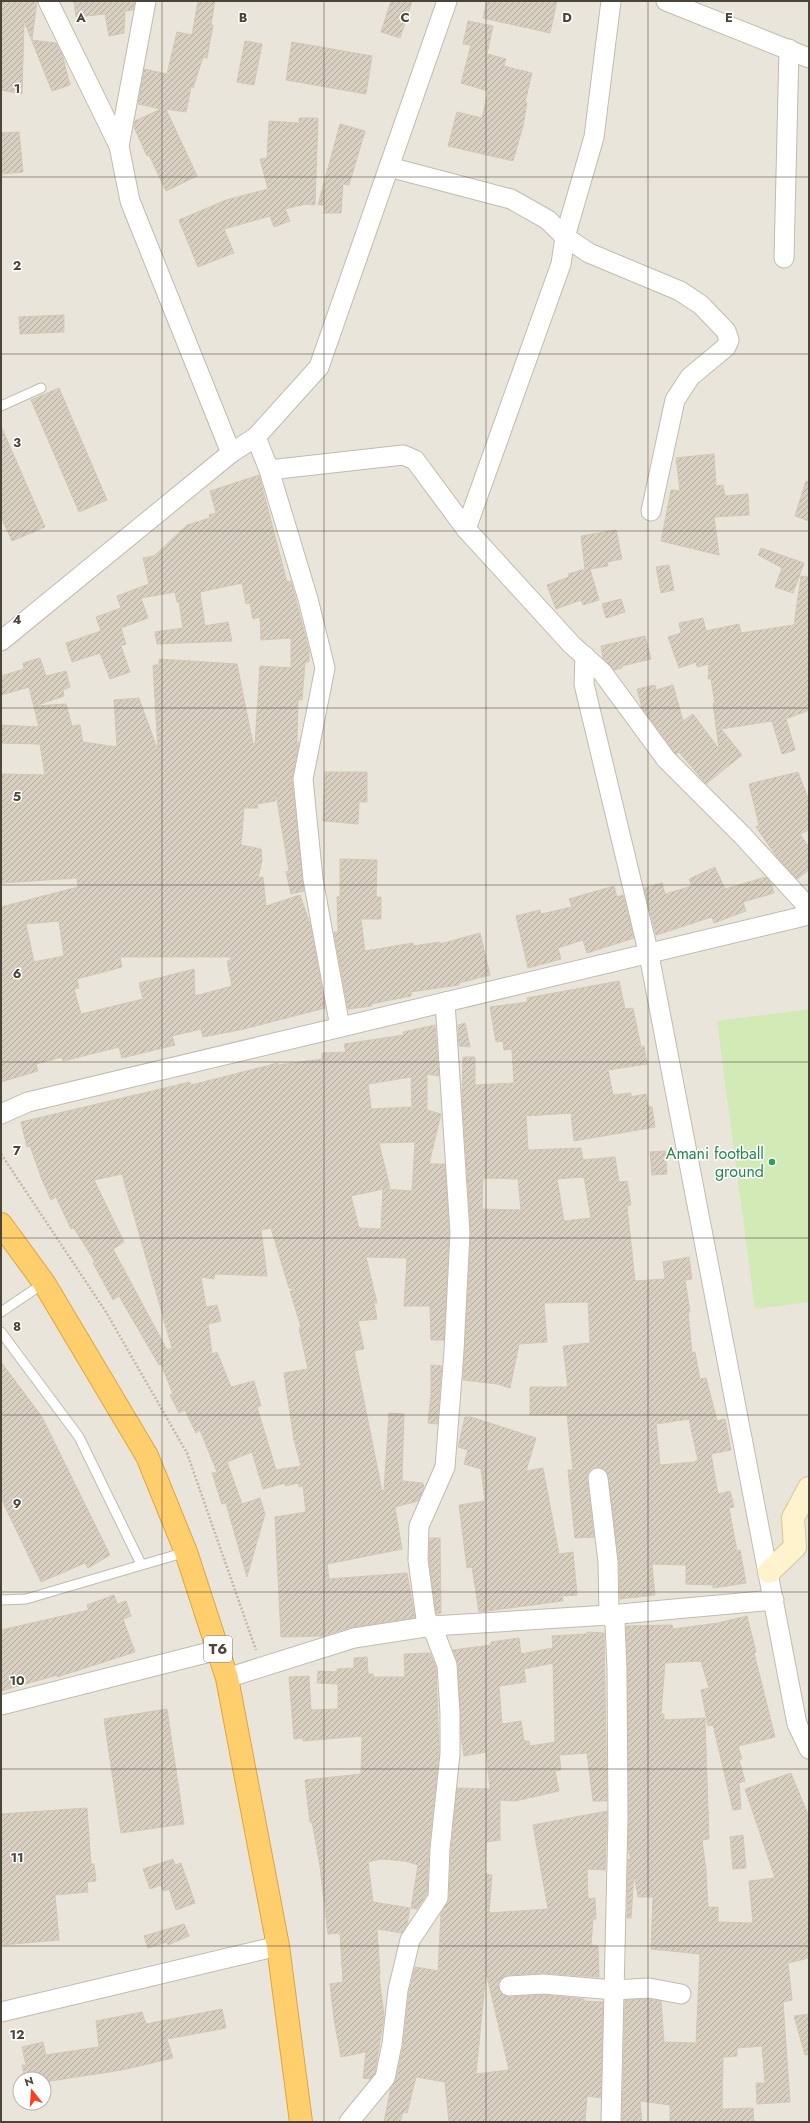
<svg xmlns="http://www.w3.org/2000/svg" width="810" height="2123" viewBox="0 0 810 2123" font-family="Jost,sans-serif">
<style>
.residential{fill:#eae5da;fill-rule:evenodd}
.garden{fill:#d2eab5}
.building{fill:url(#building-hatch);stroke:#d3c7b4;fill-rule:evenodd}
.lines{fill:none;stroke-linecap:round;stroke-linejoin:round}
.lane-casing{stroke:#c2bbae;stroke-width:11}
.street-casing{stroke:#c2bbae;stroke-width:21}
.secondary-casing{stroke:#d6c79b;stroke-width:24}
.highway-casing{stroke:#e0a43c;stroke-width:24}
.path{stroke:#c4b79f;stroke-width:2.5;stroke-dasharray:2 2;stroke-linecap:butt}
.lane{stroke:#fff;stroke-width:9}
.street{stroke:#fff;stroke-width:19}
.secondary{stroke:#fff3cd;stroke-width:22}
.highway{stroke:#ffcf6e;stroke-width:22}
.grid{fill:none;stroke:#4b4439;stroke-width:1;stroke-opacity:0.55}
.leisure-dot{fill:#2e9e5b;stroke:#fff;stroke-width:1.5}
.labels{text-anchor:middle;stroke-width:3;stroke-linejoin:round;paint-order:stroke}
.shield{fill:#fff;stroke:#817c74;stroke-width:1}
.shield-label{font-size:15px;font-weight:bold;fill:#4b4439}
.leisure-label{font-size:16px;fill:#27864d;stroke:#fff;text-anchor:end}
.grid-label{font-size:13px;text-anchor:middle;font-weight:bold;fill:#4b4439;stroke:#fff;stroke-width:3;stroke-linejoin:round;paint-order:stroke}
</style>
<defs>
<pattern id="building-hatch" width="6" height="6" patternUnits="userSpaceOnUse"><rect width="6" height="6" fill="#d8cfc1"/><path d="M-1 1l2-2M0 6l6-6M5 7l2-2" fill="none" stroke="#b1aa9e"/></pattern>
</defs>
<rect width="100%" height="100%" fill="#f6f3ec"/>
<path class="residential" d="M1,1H809V2122H1ZM20,2079H44V2103H20Z"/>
<path class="garden" d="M809,1009V1302L755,1309L717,1021Z"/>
<g class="building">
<path d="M1,1H37L32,40L56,43L62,54L70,85L52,91L24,21L22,94L1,90Z"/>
<path d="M74,1H135L133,10L125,11L124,33L109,36L105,14L76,17Z"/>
<path d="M198,1H215L211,24L213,25L207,58L203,57L193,88L191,87L186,112L166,109L197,176L166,191L149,155L147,156L134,127L135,121L161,109L138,104L144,69L167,74L177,32L192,35Z"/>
<path d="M391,1H412L400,38L381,32Z"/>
<path d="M487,1H557L550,33L483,18Z"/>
<path d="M468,21L493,26L487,54L506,59L504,66L532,73L525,102H527L523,126L513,161L448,146L457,112L482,118L488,91L461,83L471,45L463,44Z"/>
<path d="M245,41L262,44L254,85L237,82Z"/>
<path d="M292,42L372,56L366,94L286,80Z"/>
<path d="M299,118H318L315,205L306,204L285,209L290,221L274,227L270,216L224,229L234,253L198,267L179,220L226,200L268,189L260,159L267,158L269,121L299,123Z"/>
<path d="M340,124L365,131L349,185L343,184L341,213H324L325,205H318Z"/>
<path d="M19,132L23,172L1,174V133Z"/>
<path d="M64,315V332L20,334L19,317Z"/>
<path d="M59,388L107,500L79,512L31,400Z"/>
<path d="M1,426L45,527L12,541L1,517Z"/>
<path d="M714,454L716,486L723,485L725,496L748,494L749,515L714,517L719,555L661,541L671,490L680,491L676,458Z"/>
<path d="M259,475L287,582L291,581L309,650V662H305L302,700H298L297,742H299L292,780L304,891L291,894L286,872L289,871L276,794L275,801L257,804L258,808H244L241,845L261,849L262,860L258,878L263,877L266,906L300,895L311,927L325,1008L244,1029L203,1037L201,1029L172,1036L175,1045L122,1058L119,1047L63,1061L62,1057L36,1064L38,1071L1,1082V907L78,887L77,878L1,883V774L45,775L40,744L1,743V725L39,727L29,687L1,695V676L24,669L23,663L40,658L46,676L66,671L70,687L63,690L64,696L35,706L66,704L72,726L80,725L83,742L117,747L114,700L139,698L158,751L153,665H159V659L237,664L253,744H255L260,666L291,668V638L261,640L260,617L253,619L250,603L246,604L242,583L200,592L205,626L228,622L232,641L157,644L155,632L183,628L179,602H177L175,592L141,598L148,618L121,628L126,644L121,646L130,672L110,679L100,653L72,662L66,643L101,631L96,617L121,608L117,596L149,584L143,558L154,556L187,525L210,518L209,515L216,513L210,491ZM59,921L64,956L34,962L26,924ZM120,957H230L231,960L227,961L232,986L195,996L194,969L139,983L143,999L81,1014L74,989L79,988L77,979L122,967Z"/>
<path d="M806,481L809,482V521L795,516Z"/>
<path d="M616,530L622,559L607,562L608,566L590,569L599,600L583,605L581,600L556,609L547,585L569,577L568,574L585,569L581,536Z"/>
<path d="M761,548L804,563L793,593L775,587L782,568L758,555Z"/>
<path d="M669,565L674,590L661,593L656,567Z"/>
<path d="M801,576L809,577V710L786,719L795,750L782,754L772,721L721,729L742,755L706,784L679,752L676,754L674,752L642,708L637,689L655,685L656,690L673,685L683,721L693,714L719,749L713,703H715L711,679H708L709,664L697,667L696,662L679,668L668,637L681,633L679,623L703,618L706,631L739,624L741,633L794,625Z"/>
<path d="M621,599L625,612L606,618L602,604Z"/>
<path d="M645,636L651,659L622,666V668L614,670L603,658L601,646Z"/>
<path d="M325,772H367V802H359L358,824L323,821Z"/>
<path d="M798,772L809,801V830L800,834L809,847V870L797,879L777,857L756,827L759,825L749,784Z"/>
<path d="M340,859L377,860L376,897H381V919H361L365,951L413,943V946L440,942V944L480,933L490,975L459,983V985L411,992V996L371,1004L372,1006L348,1009L334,932H338L337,897H340Z"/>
<path d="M715,867L725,889L766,877L771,883L774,893L743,902L746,911L714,923L712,917L656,935L644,888L662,883L665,894L692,886L689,879Z"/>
<path d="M614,886L617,897L623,895L634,938L587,953L583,940L558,948L561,959L528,968L516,916L540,910L541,914L572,907L569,899Z"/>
<path d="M619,981L625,1009L633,1008L641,1047L644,1046L647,1064L608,1070L613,1095L631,1093V1097L646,1094L648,1107H652L655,1127L574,1141L571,1113L526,1116L528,1150L581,1148L583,1160L615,1157L619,1182L627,1181L631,1205L627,1206L635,1281L665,1279L663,1262L689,1257L692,1279L685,1280L690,1312H688L692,1353L695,1352L700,1379L706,1378L717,1421L725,1419L731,1450L711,1454L718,1494L730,1491L734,1507L729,1508L737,1551L740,1550L746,1583L713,1588V1585L686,1584V1565L652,1564L655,1595L620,1599L619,1561L607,1472L597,1467L588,1473L587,1479L594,1537L575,1538L568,1470H573L567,1415H530V1387H568L563,1346L590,1343L588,1302L544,1303L547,1342L519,1344L510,1388L497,1384L463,1380L471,1233L462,1096L463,1057H475V1085L514,1083L512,1049L504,1050L503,1041L496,1042L490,1007L528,1002L527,998ZM584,1177L591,1218L564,1221L557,1179ZM483,1178L518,1179L521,1210L482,1209ZM689,1419L698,1460L694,1462L660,1465L656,1424Z"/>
<path d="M465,1023L470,1047L459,1046L458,1025Z"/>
<path d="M435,1025L439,1076L427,1074V1110L441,1114L429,1164H445L449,1233L444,1340H431L430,1306H404L407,1258L366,1257L377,1303H374L377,1319L358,1321L364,1349L354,1351L382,1491L384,1490L389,1413L404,1414L402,1481L423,1483L424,1488L418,1501L395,1507L402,1549L327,1564L329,1579L407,1573L415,1618L352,1627L323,1636L281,1637L275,1517L306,1512L303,1486L299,1487L298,1483L285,1486V1483L263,1489L252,1452L227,1462L242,1504L260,1498L265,1514L247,1577L226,1503L222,1504L212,1473L217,1472L200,1430L196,1433L185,1410L179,1413L170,1395L173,1394L161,1364L159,1365L119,1296L113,1300L93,1263L95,1262L74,1228L71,1229L56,1197L51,1200L41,1177L30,1146L27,1147L21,1122L190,1082L191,1085L278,1063V1065L322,1059V1053L346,1052L344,1044L404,1035L403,1032ZM411,1077L412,1107L371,1109L368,1084ZM415,1142L412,1191L386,1189L390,1188L379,1143ZM122,1174L172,1348L167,1350L113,1249L124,1242L94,1180ZM383,1189L381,1229L359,1228L351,1196ZM271,1228L289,1288L297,1290L290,1291L301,1327L299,1328L308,1369L284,1373L294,1440L301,1466L276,1470L257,1407L261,1406L254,1381L231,1387L217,1352L212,1354L208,1324L221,1321L217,1305L206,1307L201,1277L214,1279L215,1274L267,1276L261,1230Z"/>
<path d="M665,1151L667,1174L652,1175L650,1152Z"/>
<path d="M1,1362L42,1417L110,1555L88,1568L85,1563L41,1582L1,1498Z"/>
<path d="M431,1365L442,1366L437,1424L428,1423L431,1395Z"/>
<path d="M465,1417H471L536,1438L526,1471L543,1468L559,1554L573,1552L577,1595L562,1596L563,1601L479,1612L472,1567L467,1568L459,1505L485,1501L481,1469L464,1464L468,1450L458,1447Z"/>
<path d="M430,1538H440L441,1613L436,1614L429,1559Z"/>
<path d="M114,1595L117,1604L126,1601L131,1616L123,1619L135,1652L57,1677V1675L1,1691V1630L89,1610L87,1605Z"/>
<path d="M747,1616L756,1652L754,1653L775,1737L738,1746L742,1759L739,1760L745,1781L739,1783L741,1809L733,1810L713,1725L708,1726L701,1690L709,1688L701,1661L665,1663L661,1714H664V1720L705,1718L709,1839L702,1840L706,1870L708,1907H718V1922L753,1923L749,1881L775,1878L745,1789L791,1773L809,1817V1958L788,1963L792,2000L783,2002L790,2102L757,2104L756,2083H765L762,2046L737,2048V2056L723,2057L722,2109L753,2108L754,2122H670V2105L640,2101L642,2122H622L625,2000L648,1999L661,2001L664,2042L696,2043L700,1954L651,1949L653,1897H638L634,1874L631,1918H627L628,1859L631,1860L628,1849L626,1626L672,1625L673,1629L718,1623Z"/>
<path d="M587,1632L604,1633L607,1801H593L587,1753L559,1755L561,1770L555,1771L559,1791L515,1801L500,1800V1840L486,1842L485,1874L492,1875L489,1913L548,1909L533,1825L607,1811L605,1870L587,1869L588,1899L595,1898L596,1919H593L591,1945L598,1946L599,1977L544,1973L508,1975L503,1977L498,1986L500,1992L509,1997L543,1995L584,1999V2001L603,2002L601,2098L587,2096L585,2122H449L445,2082L416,2077L407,2113L403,2112L400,2122H384L391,2087L396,2080L403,2046L409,1992L415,1967L438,1971L441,1913L449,1898L451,1850L457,1788L490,1789L486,1752L464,1756L461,1736L458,1664L453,1650L491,1645V1642L519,1638L521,1654L553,1648L552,1636L587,1634ZM553,1663L555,1742L530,1746L529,1741H524L521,1721L502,1724L499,1686L526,1682L524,1669ZM486,1972L509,2070L476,2074Z"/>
<path d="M430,1653L436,1667L439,1753L429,1848L427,1894L417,1909L411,1908L418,1865L405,1861L381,1859L368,1862L373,1902L410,1908L407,1925L402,1933L377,1929L380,1974L379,1975L384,2016L375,2073L370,2079L363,2078L366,2052L341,2057L334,2019L330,1984L343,1982L340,1933L328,1934L320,1866L312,1822H310L305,1780L361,1774L362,1736L303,1741V1738L294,1739L289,1677L309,1676L311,1710L338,1709V1684L317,1683L318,1671L337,1672V1669L354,1668V1658L367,1657L368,1674H373V1677H405L404,1654Z"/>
<path d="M167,1709L184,1824L121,1833L104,1719Z"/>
<path d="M87,1808L91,1864H94L96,1881L87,1882L88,1892L55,1895L59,1940L1,1945V1814Z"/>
<path d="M743,1835L746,1868L733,1869L730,1837Z"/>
<path d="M173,1859L175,1865L181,1863L195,1903L176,1910L169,1889L163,1891L161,1885L150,1889L143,1869Z"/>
<path d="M184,1924L189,1936L168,1945L167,1942L148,1948L144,1936Z"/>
<path d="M222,2009L226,2028L167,2039L173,2058L122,2070L44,2082L41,2074L25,2078L22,2065H26L22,2047L43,2042L46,2055L99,2047L96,2021L142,2012L146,2024Z"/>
<path d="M809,2014V2054L805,2055L794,2016Z"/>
</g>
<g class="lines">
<defs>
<g id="lane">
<path d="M1,406L41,388"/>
<path d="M1,1312L44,1283"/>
<path d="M1,1332L79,1437L141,1564"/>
<path d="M1,1600L26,1599L186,1552"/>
</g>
<g id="street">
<path d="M48,1L119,146"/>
<path d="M146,1L119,146L130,201L231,453"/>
<path d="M666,1L809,58"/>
<path d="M389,167L511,199L548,220L565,237L589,253L680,291L701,305L726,331L729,340L726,347L690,377L675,400L651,511"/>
<path d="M784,258L789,49"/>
<path d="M256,437L269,470L308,599L325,668L303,779L313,879L340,1027"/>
<path d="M269,470L403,455L415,460L466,529L572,645L602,672L666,759L742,835L809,908"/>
<path d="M466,529L561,264L565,237L594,137L611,1"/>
<path d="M1,641L231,453L256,437L319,367L447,1"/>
<path d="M585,656L584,684L649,955L797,1724L809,1749"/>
<path d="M1,1114L28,1102L809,915"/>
<path d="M598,1478L608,1562L609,1615L615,1623L617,1669L618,1819L611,2122"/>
<path d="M227,1678L354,1638L432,1626L609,1615L774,1600"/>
<path d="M1,1705L218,1650"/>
<path d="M509,1986L543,1984L614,1990L649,1988L681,1994"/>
<path d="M1,2012L278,1946"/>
<path d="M349,2122L385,2078L392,2044L398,1990L410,1940L438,1898L440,1849L450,1754V1713L447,1665L432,1626L426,1619L418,1560L419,1526L445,1467L454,1351L460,1233L445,1002"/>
</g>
<path id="secondary" d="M769,1572L795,1547L793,1518L809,1488"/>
<path id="highway" d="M1,1224L44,1283L147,1456L186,1552L227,1678L278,1946L301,2122"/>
</defs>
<use href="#lane" class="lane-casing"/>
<use href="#street" class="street-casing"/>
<use href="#secondary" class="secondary-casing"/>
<use href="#highway" class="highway-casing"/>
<path class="path" d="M1,1154L106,1312L187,1453L256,1650"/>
<use href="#lane" class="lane"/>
<use href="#street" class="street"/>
<use href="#secondary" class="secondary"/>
<use href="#highway" class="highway"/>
</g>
<path class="grid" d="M162,1V2122M324,1V2122M486,1V2122M648,1V2122M1,177H809M1,354H809M1,531H809M1,708H809M1,885H809M1,1062H809M1,1238H809M1,1415H809M1,1592H809M1,1769H809M1,1946H809"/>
<circle class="leisure-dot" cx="772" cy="1162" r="4"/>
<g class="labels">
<rect class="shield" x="204" y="1636" width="28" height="26" rx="3"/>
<g class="shield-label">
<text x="218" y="1654">T6</text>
</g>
<g class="leisure-label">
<text x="764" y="1159">Amani football<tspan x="764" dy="18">ground</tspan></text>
</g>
</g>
<g class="grid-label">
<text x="81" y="22">A</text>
<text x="243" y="22">B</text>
<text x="405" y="22">C</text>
<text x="567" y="22">D</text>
<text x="729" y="22">E</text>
<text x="17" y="93">1</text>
<text x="17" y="270">2</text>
<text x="17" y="447">3</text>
<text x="17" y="624">4</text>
<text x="17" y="801">5</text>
<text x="17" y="978">6</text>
<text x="17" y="1155">7</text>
<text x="17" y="1331">8</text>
<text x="17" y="1508">9</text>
<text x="17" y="1685">10</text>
<text x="17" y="1862">11</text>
<text x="17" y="2039">12</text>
</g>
<rect width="810" height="2123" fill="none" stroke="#4b4439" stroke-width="4"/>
<g transform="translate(32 2091) rotate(343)"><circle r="19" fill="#ffffff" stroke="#b7b4b0"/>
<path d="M0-3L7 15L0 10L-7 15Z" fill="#fc3f1d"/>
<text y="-6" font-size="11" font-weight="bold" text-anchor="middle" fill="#4b4439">N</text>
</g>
</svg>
